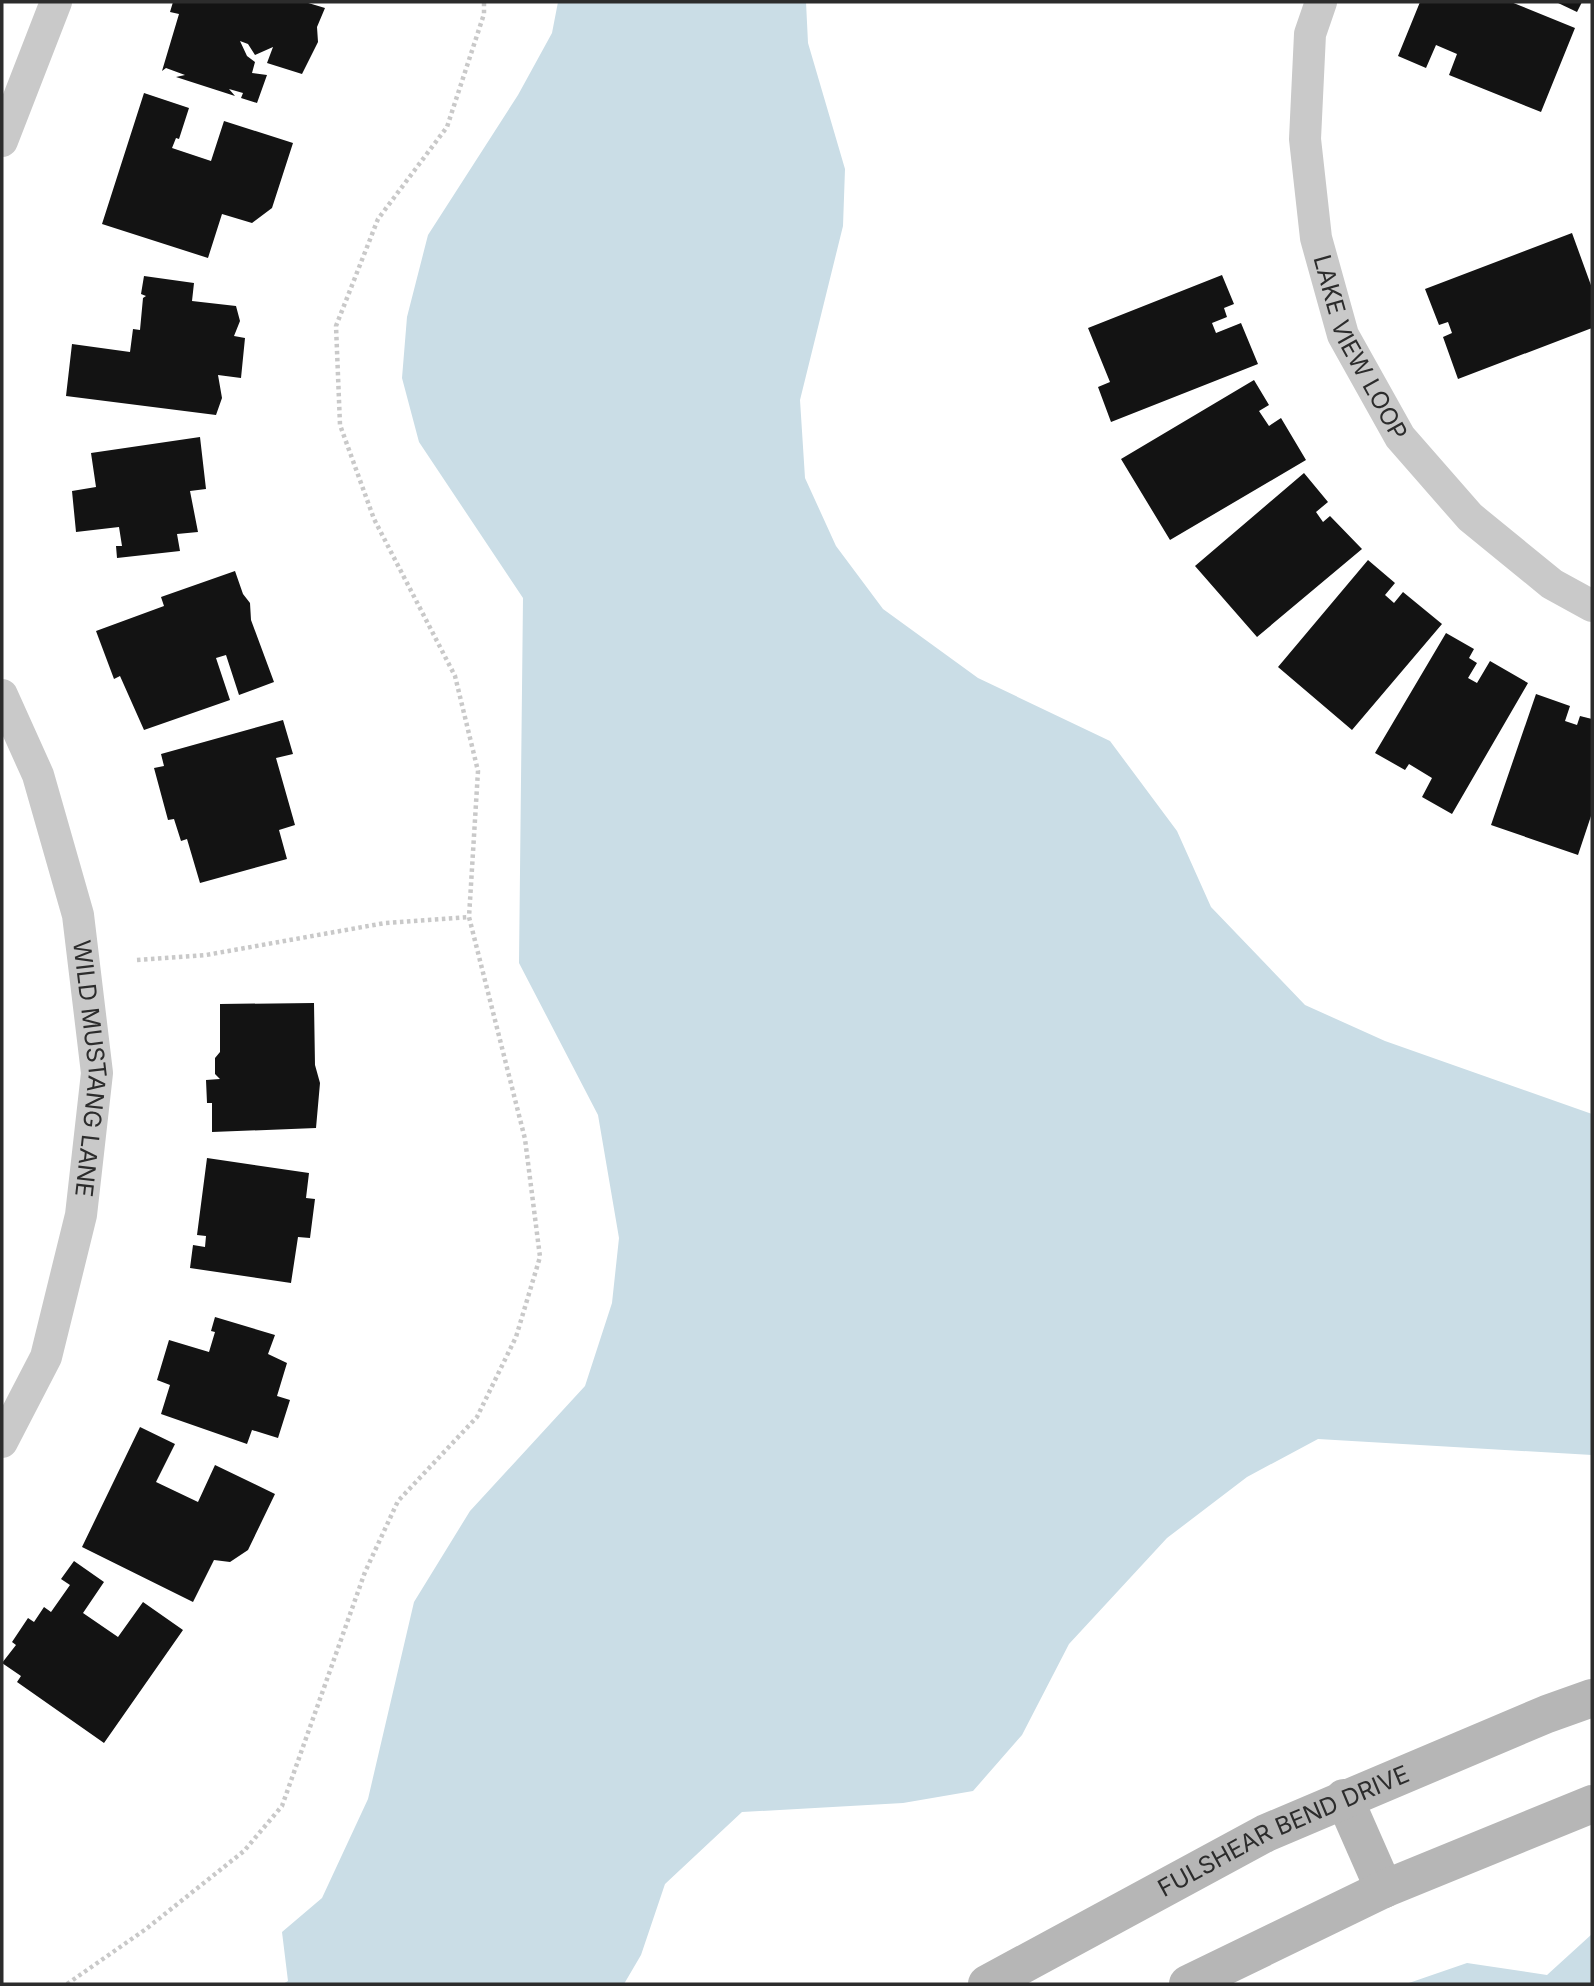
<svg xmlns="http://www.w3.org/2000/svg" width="1594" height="1986" viewBox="0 0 1594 1986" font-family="Inter,sans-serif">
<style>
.water{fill:#cadde6}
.building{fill:#131313}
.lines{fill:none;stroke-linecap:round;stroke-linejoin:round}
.path{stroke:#c9c9c9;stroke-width:4.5;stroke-dasharray:3.5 3.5;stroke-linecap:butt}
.street{stroke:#c9c9c9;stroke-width:32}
.secondary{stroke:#b6b6b6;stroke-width:38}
.labels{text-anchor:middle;stroke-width:7;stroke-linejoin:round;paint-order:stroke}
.street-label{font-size:24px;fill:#2c2c2c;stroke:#fff}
</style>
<rect width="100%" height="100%" fill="#fff"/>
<g class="water">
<path d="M558,2H806L808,43L845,169L843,226L800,400L805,478L836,546L883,609L978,678L1110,741L1177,831L1211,907L1305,1005L1385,1041L1592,1114V1455L1318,1439L1247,1477L1167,1538L1069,1644L1022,1735L973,1791L903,1803L742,1812L665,1884L641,1955L624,1984H283L288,1981L282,1932L322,1898L368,1799L414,1602L470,1511L585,1386L612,1303L619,1238L598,1115L519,963L523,598L419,442L402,378L407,317L428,235L518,95L552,33Z"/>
<path d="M1592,1934V1984H1406L1467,1963L1547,1975Z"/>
</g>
<g class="building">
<path d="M173,2H305L325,8L317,27L318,42L302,74L267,63L273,47L255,55L248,44L240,41L247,56L255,62L252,73L267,75L257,103L241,98L243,93L229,89L235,96L176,77L185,75L166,68L162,71L179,14L170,12Z"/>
<path d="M1420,2H1511L1575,28L1541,112L1449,75L1457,54L1436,45L1426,68L1398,56Z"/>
<path d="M1556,2H1582L1577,12Z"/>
<path d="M144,93L189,108L179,139L176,138L172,148L211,161L224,121L293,143L272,208L252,223L222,214L208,258L102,224Z"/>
<path d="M1572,233L1592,288V328L1458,379L1443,337L1452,333L1448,322L1439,325L1425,289Z"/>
<path d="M1222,275L1234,304L1224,308L1227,317L1212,323L1216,333L1241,323L1258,364L1111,422L1098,387L1110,382L1088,328Z"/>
<path d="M144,276L194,283L192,301L236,306L240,321L234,336L245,338L241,378L218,375L222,398L216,415L66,396L72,344L130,352L133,329L140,330L143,298L146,296L141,294Z"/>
<path d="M1254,380L1269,405L1259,411L1269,426L1281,418L1306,460L1170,540L1121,459Z"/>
<path d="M200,437L206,489L190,491L198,532L177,534L180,551L117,558L116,546H122L119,527L76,532L72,491L96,487L91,453Z"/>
<path d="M1304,473L1328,502L1316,512L1323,522L1330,516L1362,549L1257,637L1195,566Z"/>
<path d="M1368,560L1395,583L1385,595L1394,603L1403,592L1442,624L1352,730L1278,667Z"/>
<path d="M235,571L243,594L250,603L251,620L274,682L239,695L226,655L216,658L230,700L144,730L120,676L114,679L96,631L164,606L161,597Z"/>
<path d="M1446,633L1474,649L1469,658L1477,663L1468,678L1477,683L1490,661L1528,683L1452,814L1422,797L1432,778L1409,764L1405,770L1375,753Z"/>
<path d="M1536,694L1570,706L1565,721L1577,725L1580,716L1592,719V813L1578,855L1491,825Z"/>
<path d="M283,720L293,754L276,758L295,825L279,830L287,859L200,883L187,839L181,841L174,819L168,820L154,768L164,766L161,754Z"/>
<path d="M314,1003L315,1065L320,1083L316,1128L212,1132V1103H207L206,1080L220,1079L215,1074V1058L220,1052V1004Z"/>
<path d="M207,1158L309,1173L306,1198L315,1199L310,1238L298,1237L291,1283L190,1268L193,1245L205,1247L206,1236L197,1235Z"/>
<path d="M215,1317L275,1335L268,1354L287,1363L277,1396L290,1400L278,1438L252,1430L247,1444L161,1414L170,1385L157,1380L169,1340L209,1352L215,1332L211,1331Z"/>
<path d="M140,1427L175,1444L156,1482L198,1502L215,1465L275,1494L248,1550L230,1562L214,1560L193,1602L82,1547Z"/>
<path d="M74,1561L104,1582L83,1613L118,1637L143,1602L183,1630L104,1743L17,1682L21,1676L2,1663L16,1645L12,1642L28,1618L34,1622L44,1607L51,1612L70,1585L61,1579Z"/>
</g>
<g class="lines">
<g class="path">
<path d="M137,960L206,955L385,923L469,917"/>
<path d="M67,1984L146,1929L244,1851L282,1806L365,1572L398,1501L477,1417L516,1337L540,1257L525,1139L469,917L478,771L455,676L374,519L340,425L336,326L378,219L447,127L484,14V2"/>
</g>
<g class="street">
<path id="s1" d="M1321,2L1310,34L1305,139L1316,238L1343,335L1400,437L1470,517L1552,584L1592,606"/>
<path d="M2,141L56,2"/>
<path id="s2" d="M2,695L38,775L78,915L97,1073L81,1215L46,1357L2,1442"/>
</g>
<g class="secondary">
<path d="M1344,1798L1384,1889"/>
<path id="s3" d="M987,1984L1266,1833L1547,1714L1592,1698"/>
<path d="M1188,1984L1384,1889L1592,1804"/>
</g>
</g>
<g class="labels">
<g class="street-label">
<text dy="8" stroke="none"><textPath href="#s1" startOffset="357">LAKE VIEW LOOP</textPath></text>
<text dy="8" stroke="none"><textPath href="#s2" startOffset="388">WILD MUSTANG LANE</textPath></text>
<text dy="8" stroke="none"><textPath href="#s3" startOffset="334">FULSHEAR BEND DRIVE</textPath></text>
</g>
</g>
<rect width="1594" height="1986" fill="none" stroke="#2c2c2c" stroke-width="7"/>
</svg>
